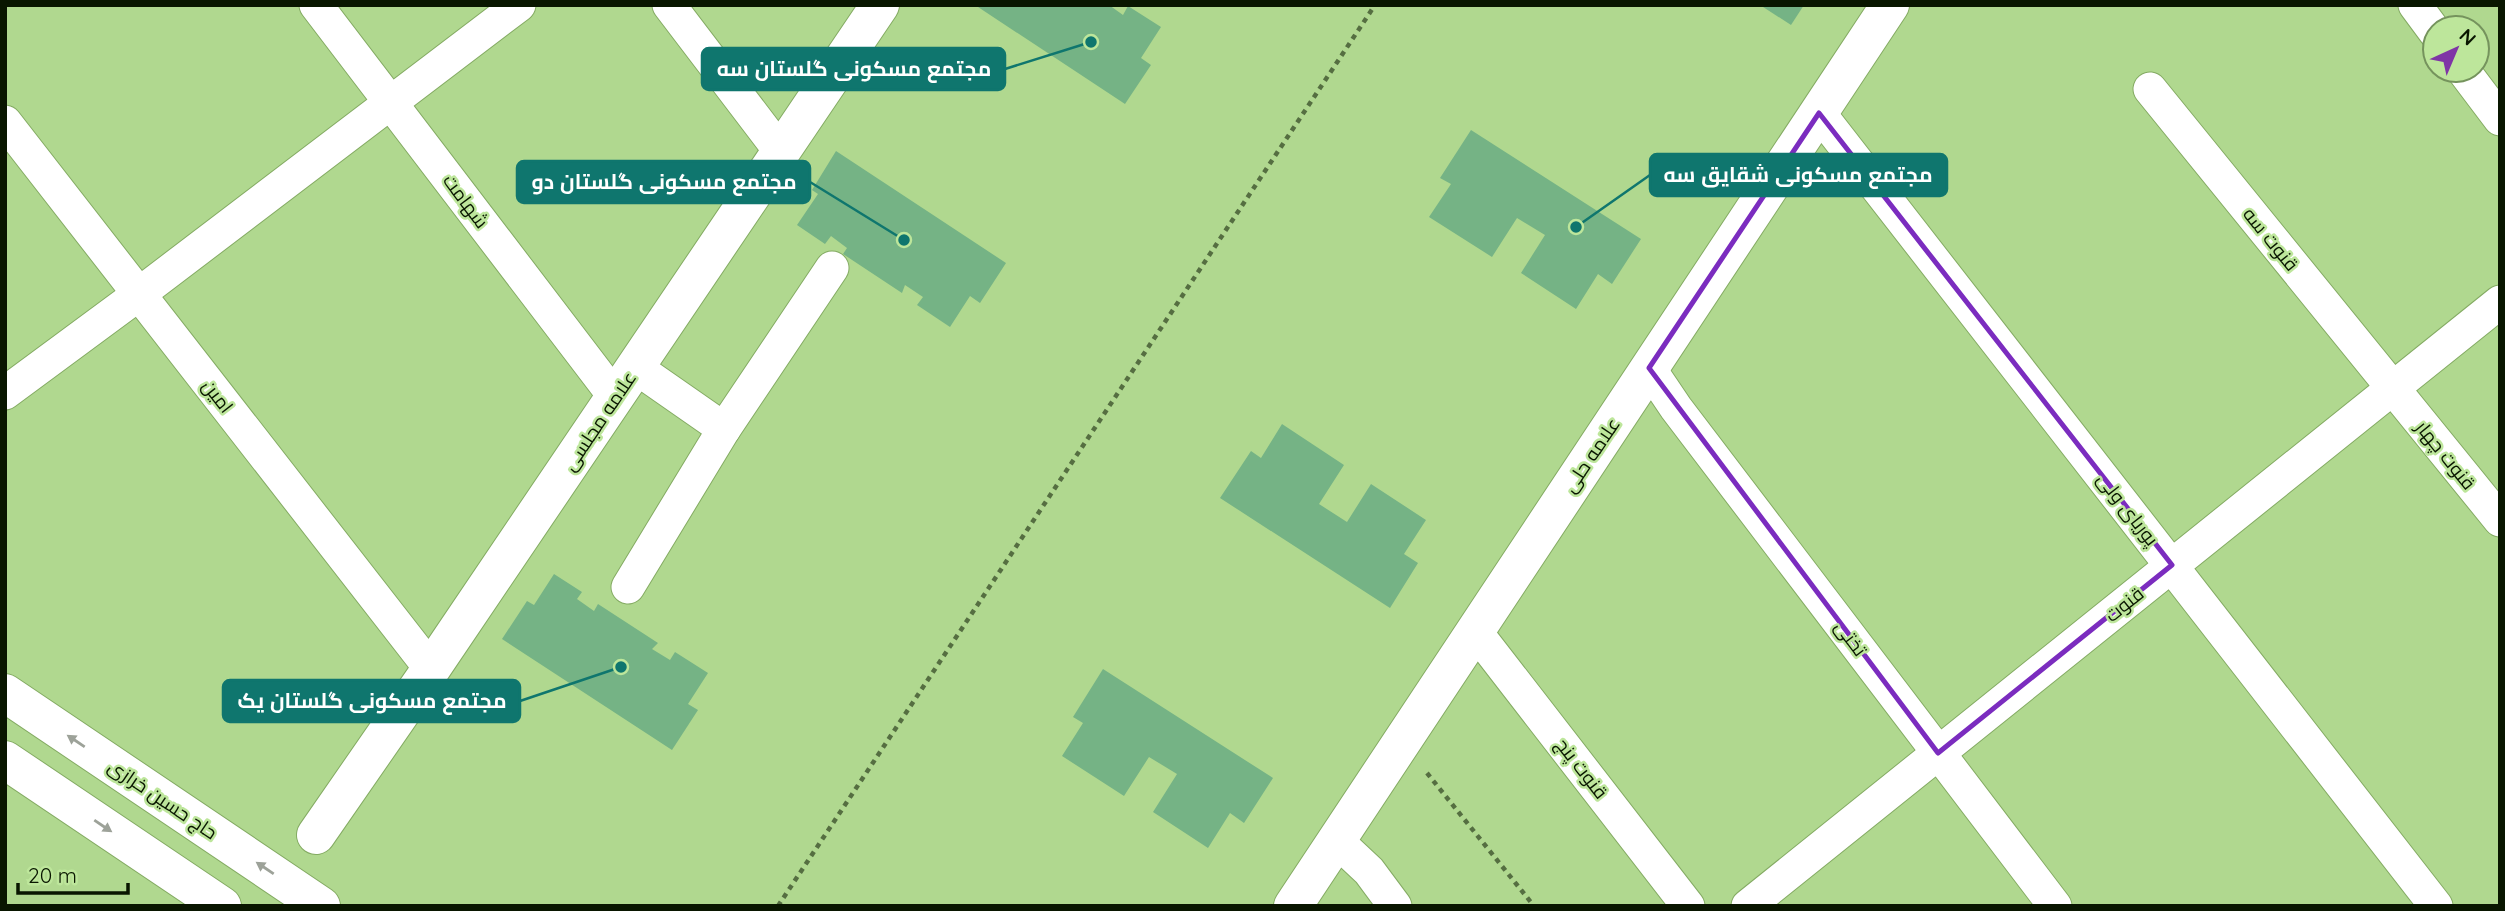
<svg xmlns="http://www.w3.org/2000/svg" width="2505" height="911" viewBox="0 0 2505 911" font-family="Quicksand,Cairo,sans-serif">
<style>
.building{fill:#75b385}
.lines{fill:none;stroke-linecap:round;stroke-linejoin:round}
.street-casing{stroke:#84ab63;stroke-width:35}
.secondary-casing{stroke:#84ab63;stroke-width:40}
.path{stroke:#556e41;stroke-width:4.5;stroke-dasharray:5 5;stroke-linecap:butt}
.street{stroke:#fff;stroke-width:33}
.secondary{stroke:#fff;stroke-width:38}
.oneway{fill:#9da299}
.marked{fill:none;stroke:#7b2cbf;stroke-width:5;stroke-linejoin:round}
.labels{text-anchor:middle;stroke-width:5;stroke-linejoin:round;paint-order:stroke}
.street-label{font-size:19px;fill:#091600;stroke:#bde69b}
.leader{fill:none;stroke:#0f766e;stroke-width:2.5}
.callout-dot{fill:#0f766e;stroke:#bde69b;stroke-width:2.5}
.callout{fill:#0f766e;stroke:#0f766e;stroke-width:2.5}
.callout-label{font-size:21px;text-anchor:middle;font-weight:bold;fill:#fff}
</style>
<rect width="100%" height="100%" fill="#b0d88f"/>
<g class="building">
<path d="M975,5H1109L1123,15L1128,6L1161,27L1141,58L1151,65L1125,104Z"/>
<path d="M1760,5H1804L1791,25Z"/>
<path d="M1471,130L1641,239L1612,284L1598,274L1576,309L1521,273L1545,235L1517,218L1492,257L1429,217L1451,184L1440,178Z"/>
<path d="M836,151L1006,263L980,303L970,296L950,327L917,305L923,297L905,285L902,293L843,254L847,248L831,236L825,244L797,225L818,194L812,190Z"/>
<path d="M1282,424L1344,465L1319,504L1347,522L1371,484L1426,520L1404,554L1418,563L1390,608L1220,498L1251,451L1261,458Z"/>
<path d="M554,574L582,592L577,599L594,611L598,604L658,643L652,649L670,660L675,652L708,673L688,704L698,710L672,750L502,639L527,601L534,605Z"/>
<path d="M1103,669L1273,778L1244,823L1230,813L1208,848L1153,812L1177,774L1149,757L1124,796L1062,756L1083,723L1073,717Z"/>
</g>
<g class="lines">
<defs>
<g id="street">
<path d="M316,5L615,397"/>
<path d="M669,5L781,152"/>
<path d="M2415,5L2435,32"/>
<path d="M2463,70L2500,119"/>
<path d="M2150,89L2500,520"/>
<path d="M1819,113L2436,906"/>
<path d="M5,122L431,669"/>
<path d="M635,367L724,429"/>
<path d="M1649,368L1676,408L2055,906"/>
<path d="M5,393L139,294L519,5"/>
<path d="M628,587L724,429L832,268"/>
<path d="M1475,631L1688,906"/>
<path d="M1336,840L1369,871L1395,906"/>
<path d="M1748,906L2500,302"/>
</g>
<g id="secondary">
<path d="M5,693L321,906"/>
<path d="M5,760L222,906"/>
<path d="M316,835L431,669L880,5"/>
<path d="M1293,906L1890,5"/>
</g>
</defs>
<use href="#street" class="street-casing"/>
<use href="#secondary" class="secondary-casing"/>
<g class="path">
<path d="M1427,773L1534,906"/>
<path d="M778,906L1375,5"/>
</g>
<use href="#street" class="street"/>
<use href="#secondary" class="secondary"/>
</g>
<defs><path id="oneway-solid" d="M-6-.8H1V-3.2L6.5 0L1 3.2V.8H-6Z" transform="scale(1.75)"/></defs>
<g class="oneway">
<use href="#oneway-solid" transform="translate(76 741) rotate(-146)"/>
<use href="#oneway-solid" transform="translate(103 826) rotate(34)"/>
<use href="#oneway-solid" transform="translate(265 868) rotate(-146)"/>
</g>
<path class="marked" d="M1819,113L2172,565L1938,753L1649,368Z"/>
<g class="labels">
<g class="street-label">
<text transform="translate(466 201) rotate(53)" y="7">شهامت</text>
<text transform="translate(2271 239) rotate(51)" y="7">قنوت سه</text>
<text transform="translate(218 396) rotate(52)" y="7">امین</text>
<text transform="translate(599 421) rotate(-56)" y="7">علامه مجلسی</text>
<text transform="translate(1591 455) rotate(-56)" y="7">علامه حلی</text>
<text transform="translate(2446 455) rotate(51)" y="7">قنوت چهار</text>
<text transform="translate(2128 509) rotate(52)" y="7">پوریای ولی</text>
<text transform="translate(2124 604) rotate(-39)" y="7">قنوت</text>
<text transform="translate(1851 638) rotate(53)" y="7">تختی</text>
<text transform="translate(1582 768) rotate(52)" y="7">قنوت پنج</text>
<text transform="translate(163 799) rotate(34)" y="7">حاج حسین خرازی</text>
</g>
</g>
<path class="leader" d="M1091 42L1005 69M1576 227L1650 175M904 240L810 182M621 667L520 701"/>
<g class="callout-dot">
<circle cx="1091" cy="42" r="7"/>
<circle cx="1576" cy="227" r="7"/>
<circle cx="904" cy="240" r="7"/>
<circle cx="621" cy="667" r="7"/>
</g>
<g class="callout">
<rect x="702" y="48" width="303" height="42" rx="7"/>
<rect x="1650" y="154" width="297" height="42" rx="7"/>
<rect x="517" y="161" width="293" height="42" rx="7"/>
<rect x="223" y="680" width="297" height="42" rx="7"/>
</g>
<g class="callout-label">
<text x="854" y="76">مجتمع مسکونی گلستان سه</text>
<text x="1798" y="182">مجتمع مسکونی شقایق سه</text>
<text x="664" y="189">مجتمع مسکونی گلستان دو</text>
<text x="372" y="708">مجتمع مسکونی گلستان یک</text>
</g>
<rect width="2505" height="911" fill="none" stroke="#091600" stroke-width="14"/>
<g transform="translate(2456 49) rotate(44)"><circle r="33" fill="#bde69b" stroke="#75935d" stroke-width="2"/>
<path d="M0-5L12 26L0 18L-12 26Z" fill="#7f35a6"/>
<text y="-10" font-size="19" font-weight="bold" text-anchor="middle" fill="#091600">N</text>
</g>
<path d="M18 883v10h110v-10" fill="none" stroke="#091600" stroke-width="3.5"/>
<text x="28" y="883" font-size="21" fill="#091600" stroke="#bde69b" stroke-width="5" paint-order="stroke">20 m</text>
</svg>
